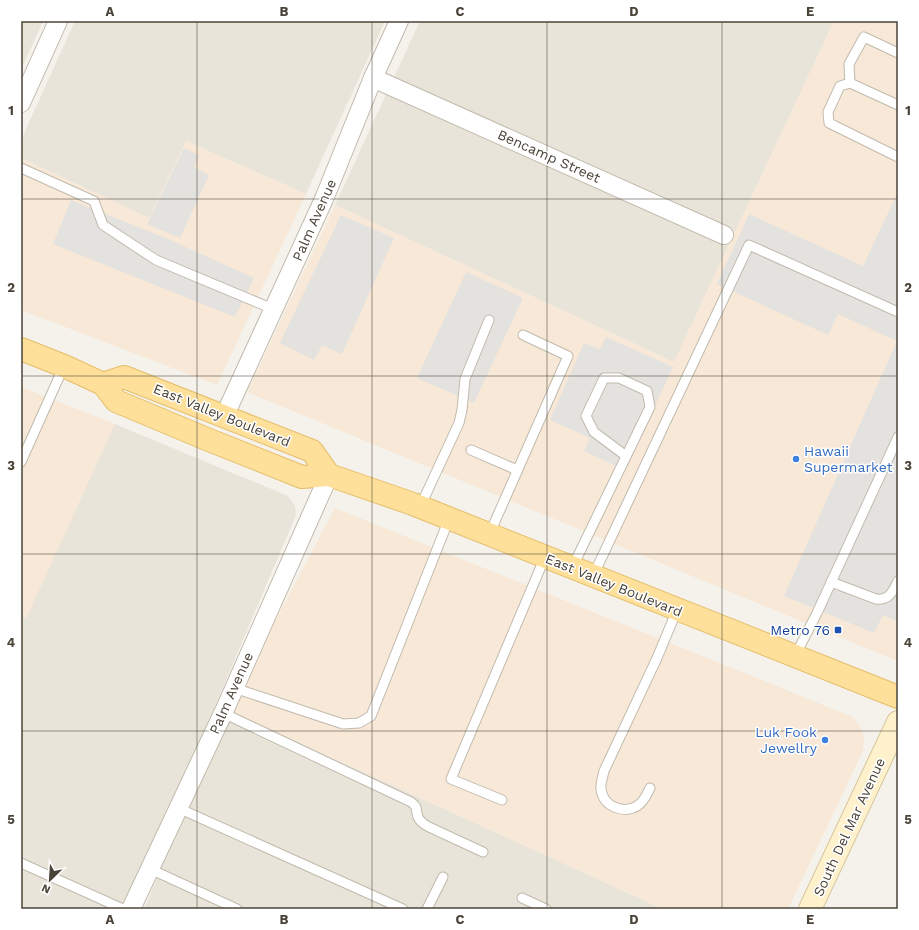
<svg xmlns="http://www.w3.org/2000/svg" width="919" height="930" viewBox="0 0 919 930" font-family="'Work Sans',sans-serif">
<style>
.residential{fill:#e9e4d9}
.commercial{fill:#f7e8d7}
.parking{fill:#e4e2df}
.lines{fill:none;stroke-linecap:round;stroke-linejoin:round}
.lane-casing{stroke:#c1baad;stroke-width:11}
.street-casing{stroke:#c1baad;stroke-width:20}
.secondary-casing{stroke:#d5c59a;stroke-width:24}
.primary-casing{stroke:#e5bd69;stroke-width:24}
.lane{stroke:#fff;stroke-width:9}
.street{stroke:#fff;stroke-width:18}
.secondary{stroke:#fff1cc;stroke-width:22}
.primary{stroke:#fee09b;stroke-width:22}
.grid{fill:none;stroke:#4a4338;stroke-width:1;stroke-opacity:0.55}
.shop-dot{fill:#3f7fe0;stroke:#fff;stroke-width:1.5}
.transit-dot{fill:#1a4fb4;stroke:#fff;stroke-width:1.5}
.labels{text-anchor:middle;stroke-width:3;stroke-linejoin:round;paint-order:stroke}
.street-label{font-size:14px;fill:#4a4338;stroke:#fff}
.shop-label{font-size:14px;fill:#366cbe;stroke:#fff;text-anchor:start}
.transit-label{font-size:14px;fill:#164399;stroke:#fff;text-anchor:end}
.neatline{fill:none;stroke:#4a4338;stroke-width:1.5}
.grid-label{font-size:13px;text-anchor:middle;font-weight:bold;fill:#4a4338}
</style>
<rect width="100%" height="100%" fill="#f5f2eb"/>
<g class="residential">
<path d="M21,21H43L21,70Z"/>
<path d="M75,21H385L306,194L186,141L149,218L21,158V140Z"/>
<path d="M420,21H834L674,362L335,205Z"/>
<path d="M115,424L288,496L295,506L296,515L165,824L125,909H21V616L25,618Z"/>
<path d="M228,710L663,909H144Z"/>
</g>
<g class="commercial">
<path d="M834,21H898V660H895L247,392L335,205L674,362Z"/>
<path d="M186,141L306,194L217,385L21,310V158L149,218Z"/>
<path d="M21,387L115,424L26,619L21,616Z"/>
<path d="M335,508L853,717L860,726L864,737L863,751L788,909H663L228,710Z"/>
</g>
<g class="parking">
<path d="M184,148L199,155L194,167L209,175L180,238L147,224Z"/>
<path d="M898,192V622L883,615L874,633L784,596L897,341L838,314L828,335L717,284L749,214L863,266Z"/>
<path d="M71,200L168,239L254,278L235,317L53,244Z"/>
<path d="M341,215L394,238L342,354L322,345L314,360L280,343Z"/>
<path d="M466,272L523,298L474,403L417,378Z"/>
<path d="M606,337L673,367L625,470L584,451L590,438L550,420L584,343L600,349Z"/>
</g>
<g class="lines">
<defs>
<g id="lane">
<path d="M850,83L849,64L864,37L898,53"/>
<path d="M898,105L850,83L840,86L828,112L829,123L898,157"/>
<path d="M21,168L94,201L103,225L156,260L273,309"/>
<path d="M471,450L517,470"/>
<path d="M21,462L64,366"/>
<path d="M420,507L459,423L462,410L465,379L489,320"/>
<path d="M489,535L568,356L523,335"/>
<path d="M572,568L650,407L647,391L619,378H604L586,416L594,432L626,456"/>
<path d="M593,576L749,245L898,312"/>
<path d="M831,582L876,599C889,601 893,591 898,581"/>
<path d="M795,656L817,613L898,437"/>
<path d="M234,688L343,724L359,723L371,716L449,519"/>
<path d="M223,713L411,802C419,808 415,809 418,817C420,822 425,825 429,827L483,852"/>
<path d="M650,788C647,794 644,802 637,806C624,814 603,807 601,789C600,783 603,777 604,771L657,658L677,610"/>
<path d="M502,800L451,779L545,557"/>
<path d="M178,808L403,909"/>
<path d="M21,863L123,909"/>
<path d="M150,869L237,909"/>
<path d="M522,898L546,909"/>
<path d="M427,909L443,877"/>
</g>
<g id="street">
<path d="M373,78L724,235"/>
<path d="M21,103L58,21"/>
<path d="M224,417L324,199L373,78L399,21"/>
<path d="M131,909L225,709L329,475"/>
</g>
<path id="secondary" d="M810,909L898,722"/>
<g id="primary">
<path d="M21,349L64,366L103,384L116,401L209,440L302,477L329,475L413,504L898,697"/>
<path d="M103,384L124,377L312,451L329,475"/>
</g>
</defs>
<use href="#lane" class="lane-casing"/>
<use href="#street" class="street-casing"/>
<use href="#secondary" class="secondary-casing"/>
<use href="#primary" class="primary-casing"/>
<use href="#lane" class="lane"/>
<use href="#street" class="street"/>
<use href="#secondary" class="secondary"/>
<use href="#primary" class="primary"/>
</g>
<path class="grid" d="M197,21V909M372,21V909M547,21V909M722,21V909M21,199H898M21,376H898M21,554H898M21,731H898"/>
<g class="shop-dot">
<circle cx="796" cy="459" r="4"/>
<circle cx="825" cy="740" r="4"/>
</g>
<rect class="transit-dot" x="834" y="626" width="8" height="8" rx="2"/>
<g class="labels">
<g class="street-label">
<text transform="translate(549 156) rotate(24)" y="5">Bencamp Street</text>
<text transform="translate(314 220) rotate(-66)" y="5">Palm Avenue</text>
<text transform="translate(222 415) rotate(22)" y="5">East Valley Boulevard</text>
<text transform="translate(614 585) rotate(22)" y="5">East Valley Boulevard</text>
<text transform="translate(231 693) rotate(-66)" y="5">Palm Avenue</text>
<text transform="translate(849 827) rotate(-65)" y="5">South Del Mar Avenue</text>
</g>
<g class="shop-label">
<text x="804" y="456">Hawaii<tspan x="804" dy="16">Supermarket</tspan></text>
<text x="817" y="737" text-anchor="end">Luk Fook<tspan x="817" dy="16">Jewellry</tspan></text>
</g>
<g class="transit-label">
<text x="830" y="635">Metro 76</text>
</g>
</g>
<rect width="919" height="930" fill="none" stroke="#ffffff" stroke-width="44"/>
<g transform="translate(50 880) rotate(205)" stroke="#ffffff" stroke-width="3" paint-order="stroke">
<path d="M0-3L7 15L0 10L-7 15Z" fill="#4a4338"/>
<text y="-6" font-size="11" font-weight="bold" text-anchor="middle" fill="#4a4338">N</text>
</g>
<rect x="22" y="22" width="875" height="886" class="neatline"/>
<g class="grid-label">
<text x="110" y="16">A</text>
<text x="284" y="16">B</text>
<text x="460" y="16">C</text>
<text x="634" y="16">D</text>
<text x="810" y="16">E</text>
<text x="11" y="115">1</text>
<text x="908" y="115">1</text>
<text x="11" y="292">2</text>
<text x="908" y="292">2</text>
<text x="11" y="470">3</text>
<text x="908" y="470">3</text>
<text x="11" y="647">4</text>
<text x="908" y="647">4</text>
<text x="11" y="824">5</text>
<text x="908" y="824">5</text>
<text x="110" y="924">A</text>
<text x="284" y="924">B</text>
<text x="460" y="924">C</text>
<text x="634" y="924">D</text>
<text x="810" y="924">E</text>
</g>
</svg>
